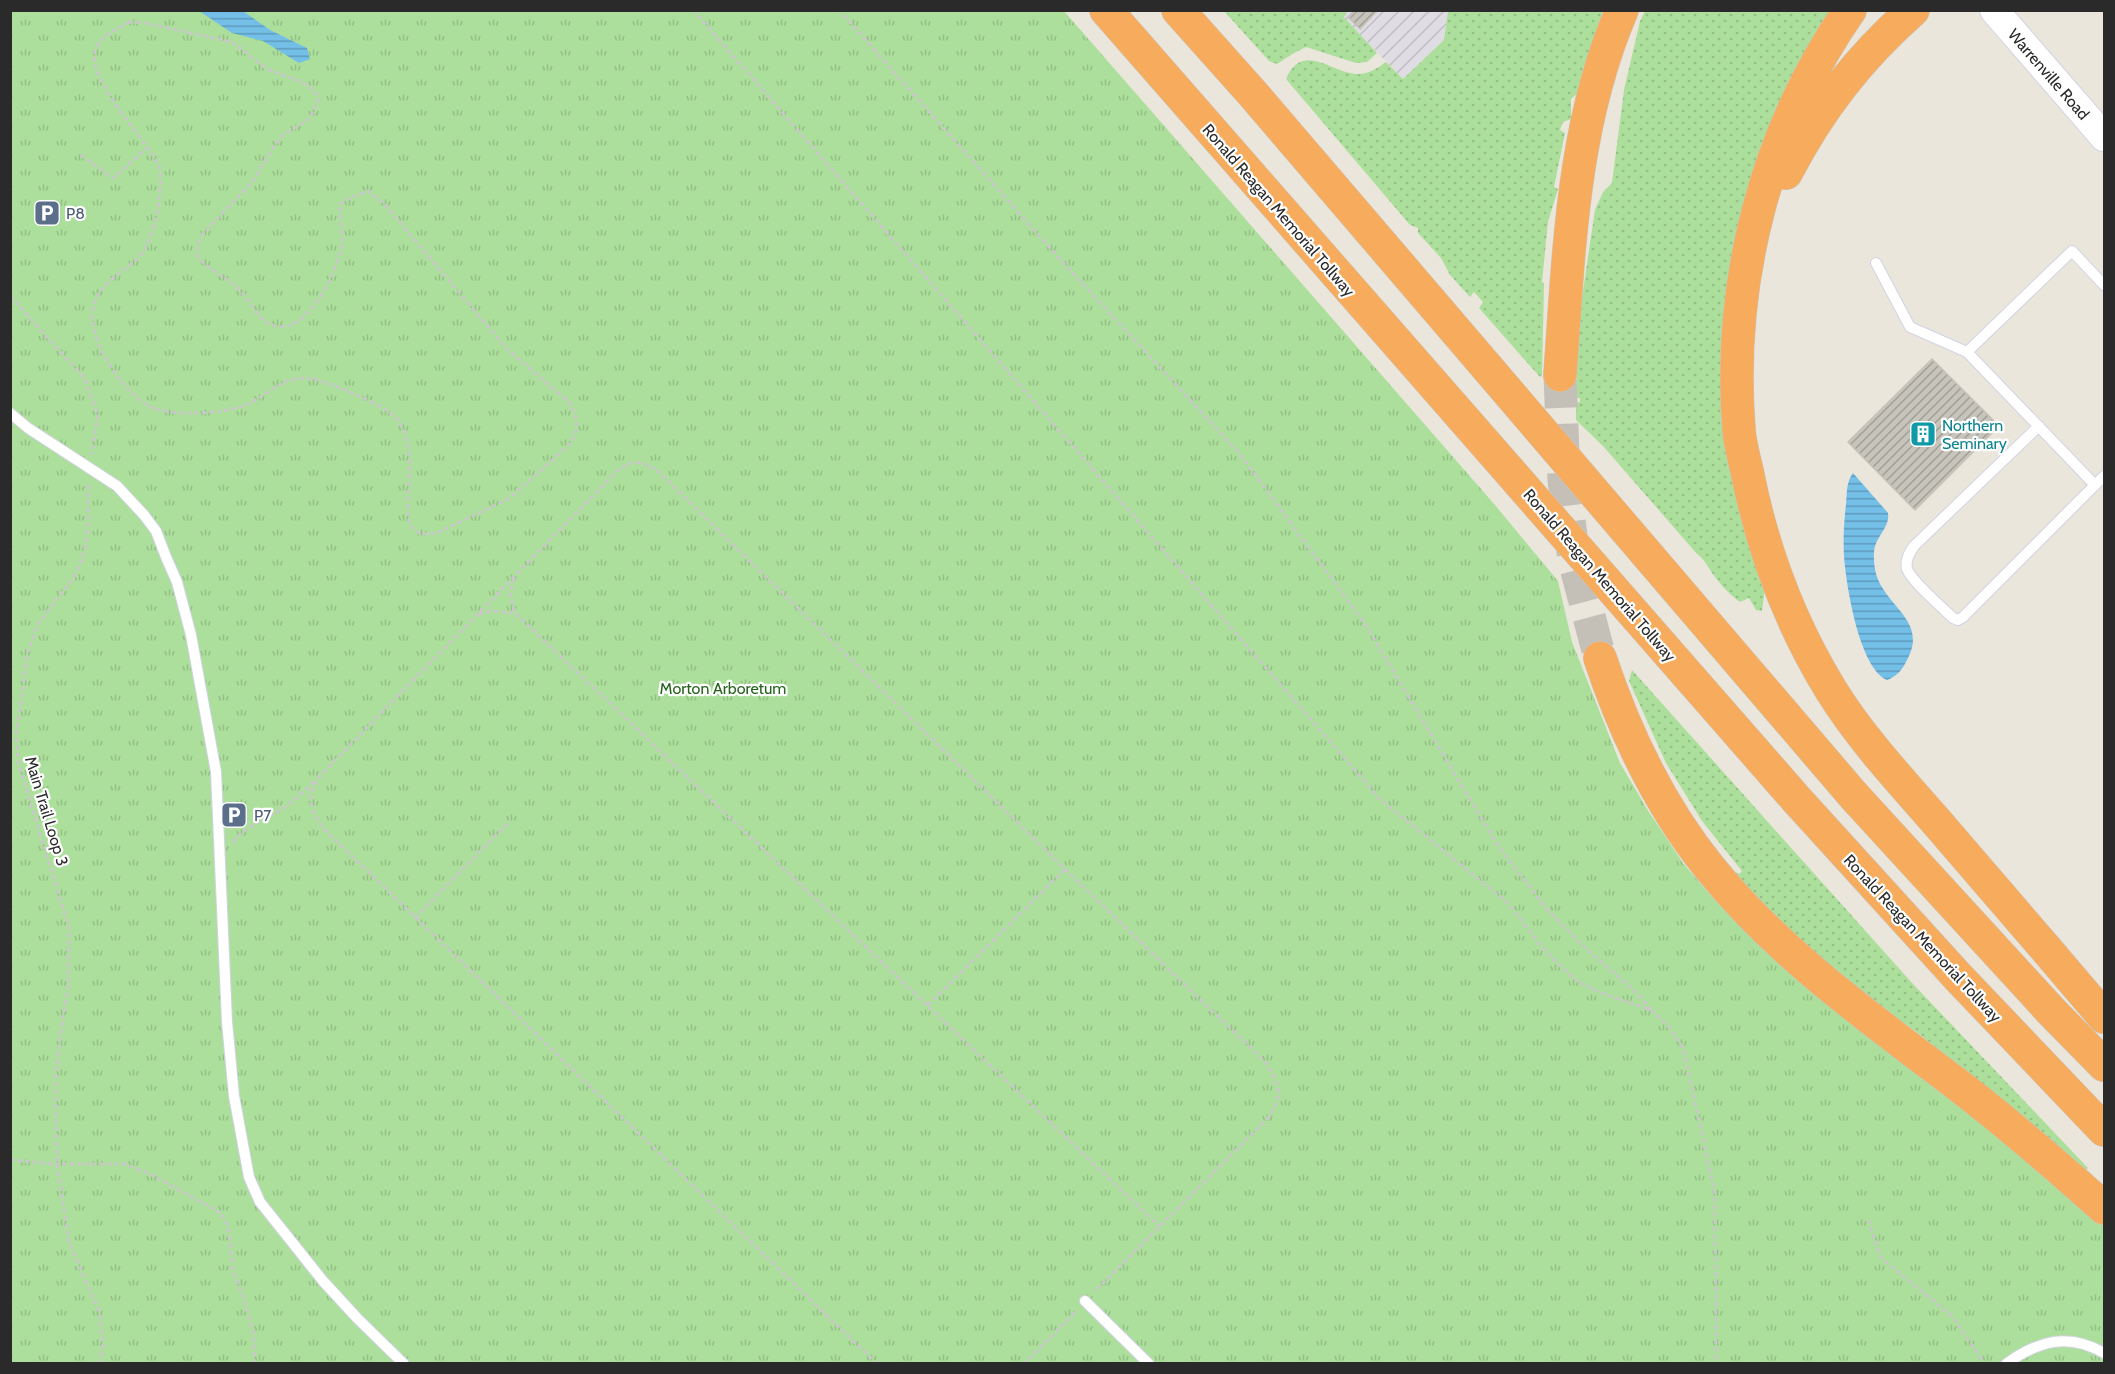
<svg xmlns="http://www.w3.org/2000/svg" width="2115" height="1374" viewBox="0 0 2115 1374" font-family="Cabin,sans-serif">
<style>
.industrial{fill:url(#industrial-furrows)}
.grass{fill:url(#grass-dots)}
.park{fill:url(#park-tufts)}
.water{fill:url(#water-rules)}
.building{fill:url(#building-hatch);stroke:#c6c2b6;stroke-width:1.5}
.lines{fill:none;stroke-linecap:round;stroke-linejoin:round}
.motorway-tunnel{stroke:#c4c0b8;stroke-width:33;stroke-dasharray:33 16;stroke-linecap:butt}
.service-casing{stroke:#d1d3e2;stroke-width:12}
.secondary-casing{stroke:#d1d3e2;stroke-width:30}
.motorway-casing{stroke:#c8c8c8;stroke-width:34}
.path{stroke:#c8c8c8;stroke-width:3;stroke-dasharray:4.5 3;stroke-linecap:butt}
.service{stroke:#fff;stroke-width:10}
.secondary{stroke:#fff;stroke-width:28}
.motorway{stroke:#f6ac5c;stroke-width:33}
.labels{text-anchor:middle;stroke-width:4.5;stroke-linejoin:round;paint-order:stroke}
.street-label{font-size:16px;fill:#2a2a2a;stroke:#fff}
.service-label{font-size:16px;fill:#4e5e75;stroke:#fff;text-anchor:start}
.culture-label{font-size:16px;fill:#0d838f;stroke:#fff;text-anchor:start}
.park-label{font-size:16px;fill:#26631d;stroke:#fff}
</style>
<defs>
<pattern id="industrial-furrows" width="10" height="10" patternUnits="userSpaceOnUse" patternTransform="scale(1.5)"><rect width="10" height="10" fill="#dfdce4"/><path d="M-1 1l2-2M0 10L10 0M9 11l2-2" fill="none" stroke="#c0bdc4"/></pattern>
<pattern id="grass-dots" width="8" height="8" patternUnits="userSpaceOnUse" patternTransform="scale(1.5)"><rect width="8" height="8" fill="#acdf9b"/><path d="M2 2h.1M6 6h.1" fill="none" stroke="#94c086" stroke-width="1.8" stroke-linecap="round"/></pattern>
<pattern id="park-tufts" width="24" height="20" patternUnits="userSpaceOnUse" patternTransform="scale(1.5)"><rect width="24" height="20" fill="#acdf9b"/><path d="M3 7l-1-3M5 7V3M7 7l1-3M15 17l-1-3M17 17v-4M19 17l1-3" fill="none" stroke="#94c086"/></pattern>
<pattern id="water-rules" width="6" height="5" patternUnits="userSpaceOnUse" patternTransform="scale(1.5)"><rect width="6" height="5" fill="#74bfe8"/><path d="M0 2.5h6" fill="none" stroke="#5f9bbc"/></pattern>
<pattern id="building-hatch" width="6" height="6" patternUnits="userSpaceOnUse" patternTransform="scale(1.5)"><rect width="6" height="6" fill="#c7c4bb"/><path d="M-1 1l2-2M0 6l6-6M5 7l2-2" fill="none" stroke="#a29f98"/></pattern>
</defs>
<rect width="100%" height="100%" fill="#ebe6dc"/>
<path class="industrial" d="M1345,11H1448L1444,40L1403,79L1343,17L1347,13Z"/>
<g class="grass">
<path d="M1224,11H1345L1347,13L1344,17L1377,53L1367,62L1356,63L1306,47L1294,53L1277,64L1269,61Z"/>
<path d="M1448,11H1603L1578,93L1571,99V119L1563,122L1560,130L1565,133L1554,187L1558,189L1548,222L1542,282L1544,283L1542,376L1540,377L1479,308L1483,302L1474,292L1470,297L1450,275L1441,258L1418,233V228L1410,225L1286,79C1302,41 1331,72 1356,74C1367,75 1378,68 1386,62L1403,79L1444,40Z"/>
<path d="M1645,11H1839L1738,267L1765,588L1762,611L1756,610L1749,598L1740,602C1729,594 1720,584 1712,573C1708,566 1703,558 1697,554L1603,446L1576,420V403L1580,402V398H1576L1579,318L1595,210L1603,192L1612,183L1624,90L1640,21Z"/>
<path d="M1632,670L1913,984L2088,1168L2085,1171L2001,1099L1918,1033L1846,983L1789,940L1735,872L1739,874L1742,871L1702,821L1666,763L1629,681Z"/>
</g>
<path class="park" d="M10,11H1064L1495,505L1558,581L1572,642L1620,763L1647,809L1683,863L1711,896L1776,961L2104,1221V1363H11Z"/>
<g class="water">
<path d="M199,11H243L270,30L307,48L310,59L299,63L263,41L232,33Z"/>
<path d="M1853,473L1888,513C1890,526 1879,534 1875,546C1873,553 1874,562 1875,569C1881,606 1931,619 1906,662C1902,670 1896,677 1887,680C1859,668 1846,584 1844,556C1843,539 1844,522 1846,504C1847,494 1846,482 1853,473Z"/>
</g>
<g class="building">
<path d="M1356,10H1378L1360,29L1349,18Z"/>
<path d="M1932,359L1999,426L1915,510L1848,442Z"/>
</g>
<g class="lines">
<path class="motorway-tunnel" d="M1560,375L1564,480L1574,560L1600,658"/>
<defs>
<g id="service">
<path d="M1876,263L1910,327L1967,352L2095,485L2104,476"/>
<path d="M1967,352L2072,251L2104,285"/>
<path d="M10,413L28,428L117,486L144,515L156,531L166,557L177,582L191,635L216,772L227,1022L234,1096L249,1177L260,1202L323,1281L357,1318L404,1364"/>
<path d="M2039,426L1914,546C1909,553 1905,560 1907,569C1912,582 1943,608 1953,618L1958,620L1963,617L2095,485"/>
<path d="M1085,1301L1149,1364"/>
<path d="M2006,1364C2038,1341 2068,1332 2104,1353"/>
</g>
<path id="secondary" d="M1994,10L2104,137"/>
<g id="motorway">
<path d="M1106,10L1797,800L1958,977L2104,1130"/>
<path d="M1178,10L1253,94L1854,796L2051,1011L2104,1065"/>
<path d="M1850,10C1765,132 1727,284 1739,431C1740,444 1744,458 1747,471C1762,548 1790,623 1831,690C1860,737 1899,779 1935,820C1992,886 2048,951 2104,1017"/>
<path d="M1786,173C1819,109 1859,58 1913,10"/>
<path d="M1560,375C1569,252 1572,126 1622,10"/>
<path d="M1600,658C1625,733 1659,805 1709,867C1779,954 1870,1018 1958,1085C2009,1124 2057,1166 2104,1208"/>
</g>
</defs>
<use href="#service" class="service-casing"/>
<use href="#secondary" class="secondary-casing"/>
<use href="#motorway" class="motorway-casing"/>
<g class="path">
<path d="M693,10L1381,800L1508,903L1547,953L1574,979L1599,992L1651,1010L1640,996L1581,944L1546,908L1498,846L1365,624L1239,453L1058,257L839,10"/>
<path d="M129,22L145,23L232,42L267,69L302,82L311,88L317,95L318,103L309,119L283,135L276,143L252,182L202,235C199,242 195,248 198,256C203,267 230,279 240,290C250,301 257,318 270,324C304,341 336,274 341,249C344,234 339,220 340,204L350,198L368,191L385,205L507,349L570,403L577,421L576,431L571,443L510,498L437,533L428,534L419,533L412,528L408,519C407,493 413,462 406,437C404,430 400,423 395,417C385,405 330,383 314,379C307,378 297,378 291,380C274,385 260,400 243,406C219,414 177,416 153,408C141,403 130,392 122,382C103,358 78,316 103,288C113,276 127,269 138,258C151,244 157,218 159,199C160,186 164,172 156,160C141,135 88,80 95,51C99,36 117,29 129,22Z"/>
<path d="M81,155L113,178L147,148"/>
<path d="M10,296L85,379L98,415L91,455"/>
<path d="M89,485L87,537L83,557L74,577L38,624L28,651L16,735L19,766L69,927L68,988L62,1023L56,1076L57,1164L69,1242L99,1311L103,1346L99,1364"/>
<path d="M514,578L510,594L515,613L1159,1226"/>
<path d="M479,614L490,611L515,613"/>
<path d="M233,842C244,828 260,822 275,813C291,804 303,792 316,780"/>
<path d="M415,918L510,821"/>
<path d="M928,1005L1065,869"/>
<path d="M1651,1010L1669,1027L1683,1048L1715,1194L1716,1364"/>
<path d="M10,1160L57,1164H124L150,1174L221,1213L228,1226L233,1271L243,1296L253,1331L255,1364"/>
<path d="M1868,1220L1881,1258L1952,1316L1985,1364"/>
<path d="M877,1364L324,829C309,809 306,799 319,777L617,471C635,459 641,460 659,472L1065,869L1265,1062C1280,1085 1284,1094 1268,1118L1094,1292"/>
<path d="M1024,1364L1077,1310"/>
</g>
<use href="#service" class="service"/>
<use href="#secondary" class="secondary"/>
<use href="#motorway" class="motorway"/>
</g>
<defs>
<symbol id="parking-square" viewBox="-11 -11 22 22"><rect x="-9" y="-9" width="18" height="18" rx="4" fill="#5c6f8a" stroke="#fff"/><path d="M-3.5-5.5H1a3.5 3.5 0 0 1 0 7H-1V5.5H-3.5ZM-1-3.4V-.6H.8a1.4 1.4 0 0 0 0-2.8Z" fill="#fff"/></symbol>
<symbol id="building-square" viewBox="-11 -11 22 22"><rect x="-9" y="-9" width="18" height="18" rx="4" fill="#0f9aa8" stroke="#fff"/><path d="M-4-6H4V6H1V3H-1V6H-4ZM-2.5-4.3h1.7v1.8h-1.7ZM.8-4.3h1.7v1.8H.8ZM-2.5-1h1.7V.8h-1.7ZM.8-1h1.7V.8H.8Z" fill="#fff"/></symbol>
</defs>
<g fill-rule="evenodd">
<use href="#parking-square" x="32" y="198" width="30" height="30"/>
<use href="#building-square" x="1908" y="419" width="30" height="30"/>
<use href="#parking-square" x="219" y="800" width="30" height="30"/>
</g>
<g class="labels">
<g class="street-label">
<text transform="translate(2049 74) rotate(49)" y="6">Warrenville Road</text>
<text transform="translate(1279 210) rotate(49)" y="6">Ronald Reagan Memorial Tollway</text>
<text transform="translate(1600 575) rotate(49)" y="6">Ronald Reagan Memorial Tollway</text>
<text transform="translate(47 811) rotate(73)" y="6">Main Trail Loop 3</text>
<text transform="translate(1923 938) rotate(47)" y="6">Ronald Reagan Memorial Tollway</text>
</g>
<g class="service-label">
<text x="66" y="219">P8</text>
<text x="254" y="821">P7</text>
</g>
<g class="culture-label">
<text x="1942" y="431">Northern<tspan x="1942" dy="18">Seminary</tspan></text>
</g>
<g class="park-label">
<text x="723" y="694">Morton Arboretum</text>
</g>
</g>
<rect width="2115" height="1374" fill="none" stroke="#2a2a2a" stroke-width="24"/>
</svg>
